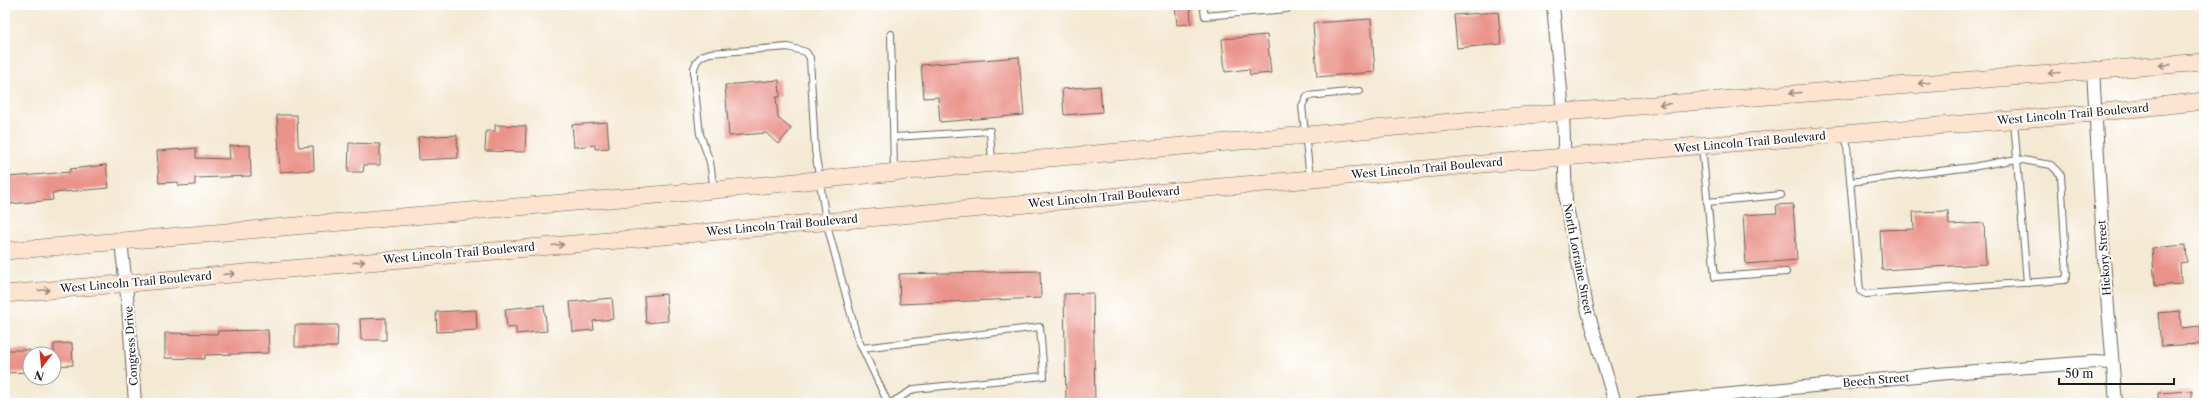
<svg xmlns="http://www.w3.org/2000/svg" width="2209" height="408" viewBox="0 0 2209 408" font-family="'Libre Caslon Text',serif">
<style>
.building{fill:#ea938a}
.lines{fill:none;stroke-linecap:round;stroke-linejoin:round}
.service-casing{stroke:#68645c;stroke-width:8}
.minor-casing{stroke:#68645c;stroke-width:14}
.secondary-casing{stroke:#68645c;stroke-width:18}
.service{stroke:#fff;stroke-width:6}
.minor{stroke:#fff;stroke-width:12}
.secondary{stroke:#fde4d0;stroke-width:17}
.oneway{stroke:#988a7f}
.labels{text-anchor:middle;stroke-width:4;stroke-linejoin:round;paint-order:stroke}
.street-label{font-size:11px;fill:#1c1c1c;stroke:#fff}
</style>
<rect width="100%" height="100%" fill="#fff"/>
<filter id="ink" filterUnits="userSpaceOnUse"><feTurbulence type="fractalNoise" baseFrequency=".025" numOctaves="2"/><feDisplacementMap in="SourceGraphic" scale="8" xChannelSelector="R" yChannelSelector="G"/><feConvolveMatrix kernelMatrix="1 2 1 2 8 2 1 2 1" color-interpolation-filters="sRGB"/></filter>
<filter id="wash" filterUnits="userSpaceOnUse"><feTurbulence type="fractalNoise" baseFrequency=".012" numOctaves="4" result="noise"/><feDisplacementMap in="SourceGraphic" scale="16" xChannelSelector="R" yChannelSelector="G"/><feGaussianBlur stdDeviation="0.9" result="paint"/><feColorMatrix in="noise" values="0 0 0 0 0 0 0 0 0 0 0 0 0 0 0 0 0 1.4 0 .05"/><feComposite in="paint" operator="in"/></filter>
<g filter="url(#wash)">
<rect width="100%" height="100%" fill="#f4e9d3"/>
<g id="blocks">
<g class="building">
<path d="M1175,5H1190L1191,24L1177,25Z"/>
<path d="M1498,12L1501,44L1457,48L1454,15Z"/>
<path d="M1371,19L1375,72L1317,77L1313,23Z"/>
<path d="M1267,35L1271,73L1250,75L1249,69L1225,72L1222,39Z"/>
<path d="M1019,57L1024,115L940,122L938,97L924,98L921,65Z"/>
<path d="M779,80L780,97H776L778,118L791,129L778,144L766,133L729,136L725,85Z"/>
<path d="M1100,86L1102,112L1064,115L1062,89Z"/>
<path d="M277,115H297L298,143L299,147L313,146L314,170L280,172Z"/>
<path d="M607,122L609,148L595,149V145L574,147L572,125Z"/>
<path d="M495,125L526,126L525,152L485,151L486,131H495Z"/>
<path d="M457,135L458,158L419,160L418,137Z"/>
<path d="M349,143L380,144V165H364L363,172H348Z"/>
<path d="M250,145L251,176L195,178V185L179,186L178,182L159,183L157,151L196,148V158L230,159L229,146Z"/>
<path d="M106,165L109,188L52,193L53,200L10,204L8,177L70,172V169Z"/>
<path d="M1793,204L1797,260L1746,264L1743,215L1777,213L1776,205Z"/>
<path d="M1948,211L1949,225L1984,223L1986,264L1882,270L1880,230L1914,229L1913,212Z"/>
<path d="M2186,245L2187,262L2180,263L2181,284L2155,286L2152,248Z"/>
<path d="M1040,271L1041,298L900,304L899,274Z"/>
<path d="M1093,293L1095,403H1066L1064,294Z"/>
<path d="M666,294L668,321L646,323L644,296Z"/>
<path d="M612,298L614,319L593,321L594,330L573,332L570,302Z"/>
<path d="M544,305L547,331L516,334V327L507,328L505,309Z"/>
<path d="M476,310L477,330L437,332L436,312Z"/>
<path d="M2180,311L2181,328L2200,326L2201,344L2161,346L2158,313Z"/>
<path d="M386,318V340H361L360,319Z"/>
<path d="M295,325H338L337,347H295Z"/>
<path d="M268,330L269,353L205,355V359L165,358V333L218,334L217,331Z"/>
<path d="M72,343L73,365L54,366V344Z"/>
<path d="M5,350H30V372L5,373Z"/>
<path d="M2192,391V403H2158V393Z"/>
</g>
</g>
</g>
<g filter="url(#ink)">
<use href="#blocks" fill-opacity="0" stroke="#68645c" stroke-width="1"/>
<g class="lines">
<defs>
<g id="service">
<path d="M1203,5L1205,16L1287,9L1288,5"/>
<path d="M891,34L894,170"/>
<path d="M1846,135L1860,291L1866,294L2065,280L2067,275L2061,175L2051,165L2017,159L2014,121"/>
<path d="M894,137L990,131L992,162"/>
<path d="M1702,147L1715,277L1786,272"/>
<path d="M1310,178L1302,106L1307,96L1360,91"/>
<path d="M1850,182L1972,167L2017,159L2027,283"/>
<path d="M714,190L710,162L700,134L694,81V68L697,61L702,56L710,53L788,47L806,52L810,58L815,150L826,221L857,337L888,403"/>
<path d="M1707,202L1781,195"/>
<path d="M862,348L1040,327L1044,376L914,389L891,403"/>
</g>
<g id="minor">
<path d="M1553,5L1563,112L1566,202L1588,312L1615,403"/>
<path d="M2093,70L2104,260L2116,403"/>
<path d="M121,241L128,305L135,403"/>
<path d="M1641,403L1937,374L2094,362L2112,363"/>
</g>
<g id="secondary">
<path d="M5,251L714,190L938,168L1563,112L2204,62"/>
<path d="M5,294L1505,162L2094,113L2204,101"/>
</g>
</defs>
<use href="#service" class="service-casing"/>
<use href="#minor" class="minor-casing"/>
<use href="#secondary" class="secondary-casing"/>
<use href="#service" class="service"/>
<use href="#minor" class="minor"/>
<use href="#secondary" class="secondary"/>
</g>
<defs><path id="oneway-shaft" d="M-6 0H5M1.5-3L5.5 0L1.5 3" fill="none" stroke-width="1.6" stroke-linecap="round" stroke-linejoin="round"/></defs>
<g class="oneway">
<use href="#oneway-shaft" transform="translate(2165 65) rotate(176)"/>
<use href="#oneway-shaft" transform="translate(2054 73) rotate(175)"/>
<use href="#oneway-shaft" transform="translate(1924 83) rotate(175)"/>
<use href="#oneway-shaft" transform="translate(1795 93) rotate(175)"/>
<use href="#oneway-shaft" transform="translate(1665 104) rotate(175)"/>
<use href="#oneway-shaft" transform="translate(558 245) rotate(-5)"/>
<use href="#oneway-shaft" transform="translate(359 262) rotate(-5)"/>
<use href="#oneway-shaft" transform="translate(229 274) rotate(-5)"/>
<use href="#oneway-shaft" transform="translate(44 290) rotate(-5)"/>
</g>
</g>
<g class="labels">
<g class="street-label">
<text transform="translate(2073 114) rotate(-5)" y="4">West Lincoln Trail Boulevard</text>
<text transform="translate(1750 142) rotate(-5)" y="4">West Lincoln Trail Boulevard</text>
<text transform="translate(1427 168) rotate(-5)" y="4">West Lincoln Trail Boulevard</text>
<text transform="translate(1104 197) rotate(-5)" y="4">West Lincoln Trail Boulevard</text>
<text transform="translate(782 225) rotate(-5)" y="4">West Lincoln Trail Boulevard</text>
<text transform="translate(459 253) rotate(-5)" y="4">West Lincoln Trail Boulevard</text>
<text transform="translate(2104 258) rotate(-94)" y="4">Hickory Street</text>
<text transform="translate(1578 259) rotate(79)" y="4">North Lorraine Street</text>
<text transform="translate(136 282) rotate(-5)" y="4">West Lincoln Trail Boulevard</text>
<text transform="translate(131 346) rotate(-94)" y="4">Congress Drive</text>
<text transform="translate(1876 380) rotate(-5)" y="4">Beech Street</text>
</g>
</g>
<rect width="2209" height="408" fill="none" stroke="#fff" stroke-width="20"/>
<g transform="translate(42 366) rotate(196)"><circle r="19" fill="#ffffff" stroke="#a4a4a4"/>
<path d="M0-3L7 15L0 10L-7 15Z" fill="#c8321e"/>
<text y="-6" font-size="11" font-weight="bold" text-anchor="middle" fill="#1c1c1c">N</text>
</g>
<path d="M2059 378v6h115v-6" fill="none" stroke="#1c1c1c" stroke-width="2"/>
<text x="2065" y="378" font-size="12" fill="#1c1c1c" stroke="#ffffff" stroke-width="3" paint-order="stroke">50 m</text>
</svg>
